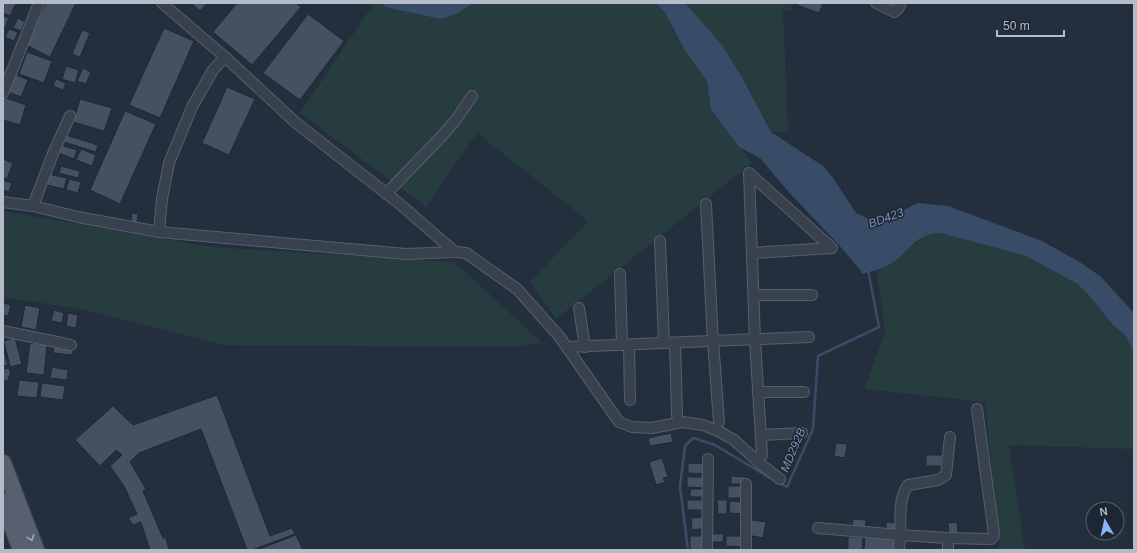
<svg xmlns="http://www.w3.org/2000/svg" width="1137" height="553" viewBox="0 0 1137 553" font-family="Arial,sans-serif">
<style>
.green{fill:#263c3f}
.water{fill:#394c67}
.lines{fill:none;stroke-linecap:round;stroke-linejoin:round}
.stream{stroke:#394c67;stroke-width:2.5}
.building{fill:#455162;stroke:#1f2835}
.minor-casing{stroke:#565f6c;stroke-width:12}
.primary-casing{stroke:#414a57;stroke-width:18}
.minor{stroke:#38414e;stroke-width:10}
.primary{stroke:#56606e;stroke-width:16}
.oneway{stroke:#a1aab7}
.labels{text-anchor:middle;stroke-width:3;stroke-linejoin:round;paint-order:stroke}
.water-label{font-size:12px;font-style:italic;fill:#7c92b1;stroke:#1d2633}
</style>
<rect width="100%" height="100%" fill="#242f3e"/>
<g class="green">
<path d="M374,3H381L385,7L458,13L473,3H656L666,14L684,49L707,81L711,109L752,163L556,319L530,282L588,221L477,133L426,207L300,113Z"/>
<path d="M685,3H774L791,5L792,11L783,10L788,133L771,132L744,81L723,46Z"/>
<path d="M3,211L210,247L454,262L543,343L516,347L224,345L85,310L3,297Z"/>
<path d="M931,233H941L1026,256L1064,276L1076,283L1088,294L1113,325L1125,335L1134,352V449L1009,445L1025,550H1000L985,402L864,389L885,333L877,270L892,263L923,236Z"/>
</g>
<g class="water">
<path d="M381,3H473L458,13L441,19L385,7Z"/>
<path d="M656,3H685L723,46L744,81L771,132L823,166L833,178L856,213L874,222L886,219L918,203L948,206L1042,241L1081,263L1100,276L1134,313V352L1125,335L1113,325L1088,294L1076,283L1026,256L941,233C915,233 911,251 892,263C883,269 872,271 862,274L861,271L839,245L786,189L760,158L739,147L711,109L707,81L684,49L666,14Z"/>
</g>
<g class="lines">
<g class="stream">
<path d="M778,482L787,487L813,429L818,356L879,327L868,270"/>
<path d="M688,550L680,486L685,446L693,438L715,445L770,478"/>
</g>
</g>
<g class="building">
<path d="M3,3H16L10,16L3,13Z"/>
<path d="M46,3H76L50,57L26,45Z"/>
<path d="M191,3H207L200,11Z"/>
<path d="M237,3H296L301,7L252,65L213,32Z"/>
<path d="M798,3H823L819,13L797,5Z"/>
<path d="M308,14L344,41L300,100L263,73Z"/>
<path d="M3,16L9,18L3,32Z"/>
<path d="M18,18L25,22L21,31L13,28Z"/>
<path d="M164,28L194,41L160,118L129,105Z"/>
<path d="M9,29L18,32L14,41L5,37Z"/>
<path d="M82,30L90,33L80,57L72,54Z"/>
<path d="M27,52L52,61L44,83L19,74Z"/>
<path d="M66,66L79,70L75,83L62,79Z"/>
<path d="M83,68L91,72L86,84L77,81Z"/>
<path d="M14,74L28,80L21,97L6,91Z"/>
<path d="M56,79L66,83L63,90L53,86Z"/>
<path d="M227,87L255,99L229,155L202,143Z"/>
<path d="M3,97L26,105L20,125L3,120Z"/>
<path d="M80,99L112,108L104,131L73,122Z"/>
<path d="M125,111L156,124L120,204L90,190Z"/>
<path d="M66,135L98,145L96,152L64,142Z"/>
<path d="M61,145L77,150L74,159L59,153Z"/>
<path d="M81,149L96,155L92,166L76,160Z"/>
<path d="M3,159L13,163L7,179L3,178Z"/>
<path d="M61,166L80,171L78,178L59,173Z"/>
<path d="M49,174L67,178L64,189L47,185Z"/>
<path d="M69,179L81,182L78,193L66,190Z"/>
<path d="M3,180L12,183L9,192L3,190Z"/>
<path d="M132,213L138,214L137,223L131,222Z"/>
<path d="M3,303L11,305L8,316L3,315Z"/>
<path d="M25,305L40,308L36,330L21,327Z"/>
<path d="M54,310L64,313L62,323L51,321Z"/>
<path d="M68,313L78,315L76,328L66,326Z"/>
<path d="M15,338L22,364L10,367L4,341Z"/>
<path d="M30,343L47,345L44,375L26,373Z"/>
<path d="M54,344L73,347L72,355L53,353Z"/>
<path d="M3,348L8,365L3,366Z"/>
<path d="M52,367L68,370L67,380L50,378Z"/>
<path d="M9,368L11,376H8L9,380L3,381V369Z"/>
<path d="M19,380L39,382L37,398L17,396Z"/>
<path d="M42,383L65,386L63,400L40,397Z"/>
<path d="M217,395L270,536L292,528L295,534L252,550H247L201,429L139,453L130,462L146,489L143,491L163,538H166L169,550H150L141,522L133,525L128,518L137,514L124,486L110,466L122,455L116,450L100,466L75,440L113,406L133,425Z"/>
<path d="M671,433L673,442L650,446L648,438Z"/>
<path d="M836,443L847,444L845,458L834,456Z"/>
<rect x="926" y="455" width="16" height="11"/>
<path d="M662,458L668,477L663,478L665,482L656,485L649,462Z"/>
<path d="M688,463L707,464L706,474L688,473Z"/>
<path d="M731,476L746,477L745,484H731Z"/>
<path d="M687,477H707V488L687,487Z"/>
<rect x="728" y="486" width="17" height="12"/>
<rect x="690" y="489" width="17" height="8"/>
<rect x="687" y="500" width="17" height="10"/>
<path d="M717,500H727V514H718Z"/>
<path d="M730,501L745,502L744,514L729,513Z"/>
<path d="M706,517L707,528L692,530L691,518Z"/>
<path d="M853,519L866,520L865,531L852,530Z"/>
<path d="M751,520L766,522L763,538L748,535Z"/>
<path d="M886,522L896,523L895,532L886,531Z"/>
<path d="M957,522L958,533H949L948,523Z"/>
<path d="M710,534H724L723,542H710Z"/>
<path d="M296,535L303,550H257Z"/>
<path d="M690,536H703V549L690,550Z"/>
<path d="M726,536H743V547L726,546Z"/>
<path d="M848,537H863L862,550H848Z"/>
<path d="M865,537L898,539L897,550H864Z"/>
</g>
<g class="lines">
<defs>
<g id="minor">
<path d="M162,3L225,57L295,122L401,205L455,252L466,253L517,289L559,336L619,422L632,427L652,428L682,422L703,425L720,432L734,440L763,466L780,479"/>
<path d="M876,3L894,12L898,9L901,3"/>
<path d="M3,93L39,3"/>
<path d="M386,194L440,138L455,121L472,96"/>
<path d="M3,202L33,206L78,217L159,232L406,254L455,252"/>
<path d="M706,204L713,341L719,422"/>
<path d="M33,206L54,151L70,116"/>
<path d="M159,232L162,199L169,163L192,107L213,70L225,57"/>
<path d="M660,241L664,343"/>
<path d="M752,253L832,248L749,173L755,340L762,455"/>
<path d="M620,274L622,345"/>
<path d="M754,295H812"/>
<path d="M579,308L585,347"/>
<path d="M3,331L71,345"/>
<path d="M675,343L677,415"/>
<path d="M629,345L630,400"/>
<path d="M567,347L809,337"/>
<path d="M758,392H804"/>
<path d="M761,435L802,433"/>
<path d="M818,528L900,535C901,519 898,499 908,485L938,480L946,475L950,437"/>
<path d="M948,538L991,539L993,537L994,534L977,409"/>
<path d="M707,550L708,459"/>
<path d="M746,550V484"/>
<path d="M899,550L900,535L948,538V550"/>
</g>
<g id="primary">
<path d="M3,463L36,550"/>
<path d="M3,502L21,550"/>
</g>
</defs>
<use href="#minor" class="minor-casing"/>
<use href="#primary" class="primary-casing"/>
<use href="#minor" class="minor"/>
<use href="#primary" class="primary"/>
</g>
<defs><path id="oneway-chevron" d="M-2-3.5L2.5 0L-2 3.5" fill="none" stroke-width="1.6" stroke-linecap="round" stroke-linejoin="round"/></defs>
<use class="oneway" href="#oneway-chevron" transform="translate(31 538) rotate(69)"/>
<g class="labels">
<g class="water-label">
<text transform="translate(886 218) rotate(-20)" y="4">BD423</text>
<text transform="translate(793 450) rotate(-67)" y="4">MD292B</text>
</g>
</g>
<rect width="1137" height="553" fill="none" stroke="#b4bcc9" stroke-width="8"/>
<g transform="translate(1105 521) rotate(351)"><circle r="19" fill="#1d2633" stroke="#59626f"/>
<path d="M0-3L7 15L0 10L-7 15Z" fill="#8ab4f8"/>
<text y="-6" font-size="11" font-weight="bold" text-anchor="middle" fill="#b4bcc9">N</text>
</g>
<path d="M997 30v6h67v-6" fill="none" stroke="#b4bcc9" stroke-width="2"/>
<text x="1003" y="30" font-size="12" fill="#b4bcc9" stroke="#1d2633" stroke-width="3" paint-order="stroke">50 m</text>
</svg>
